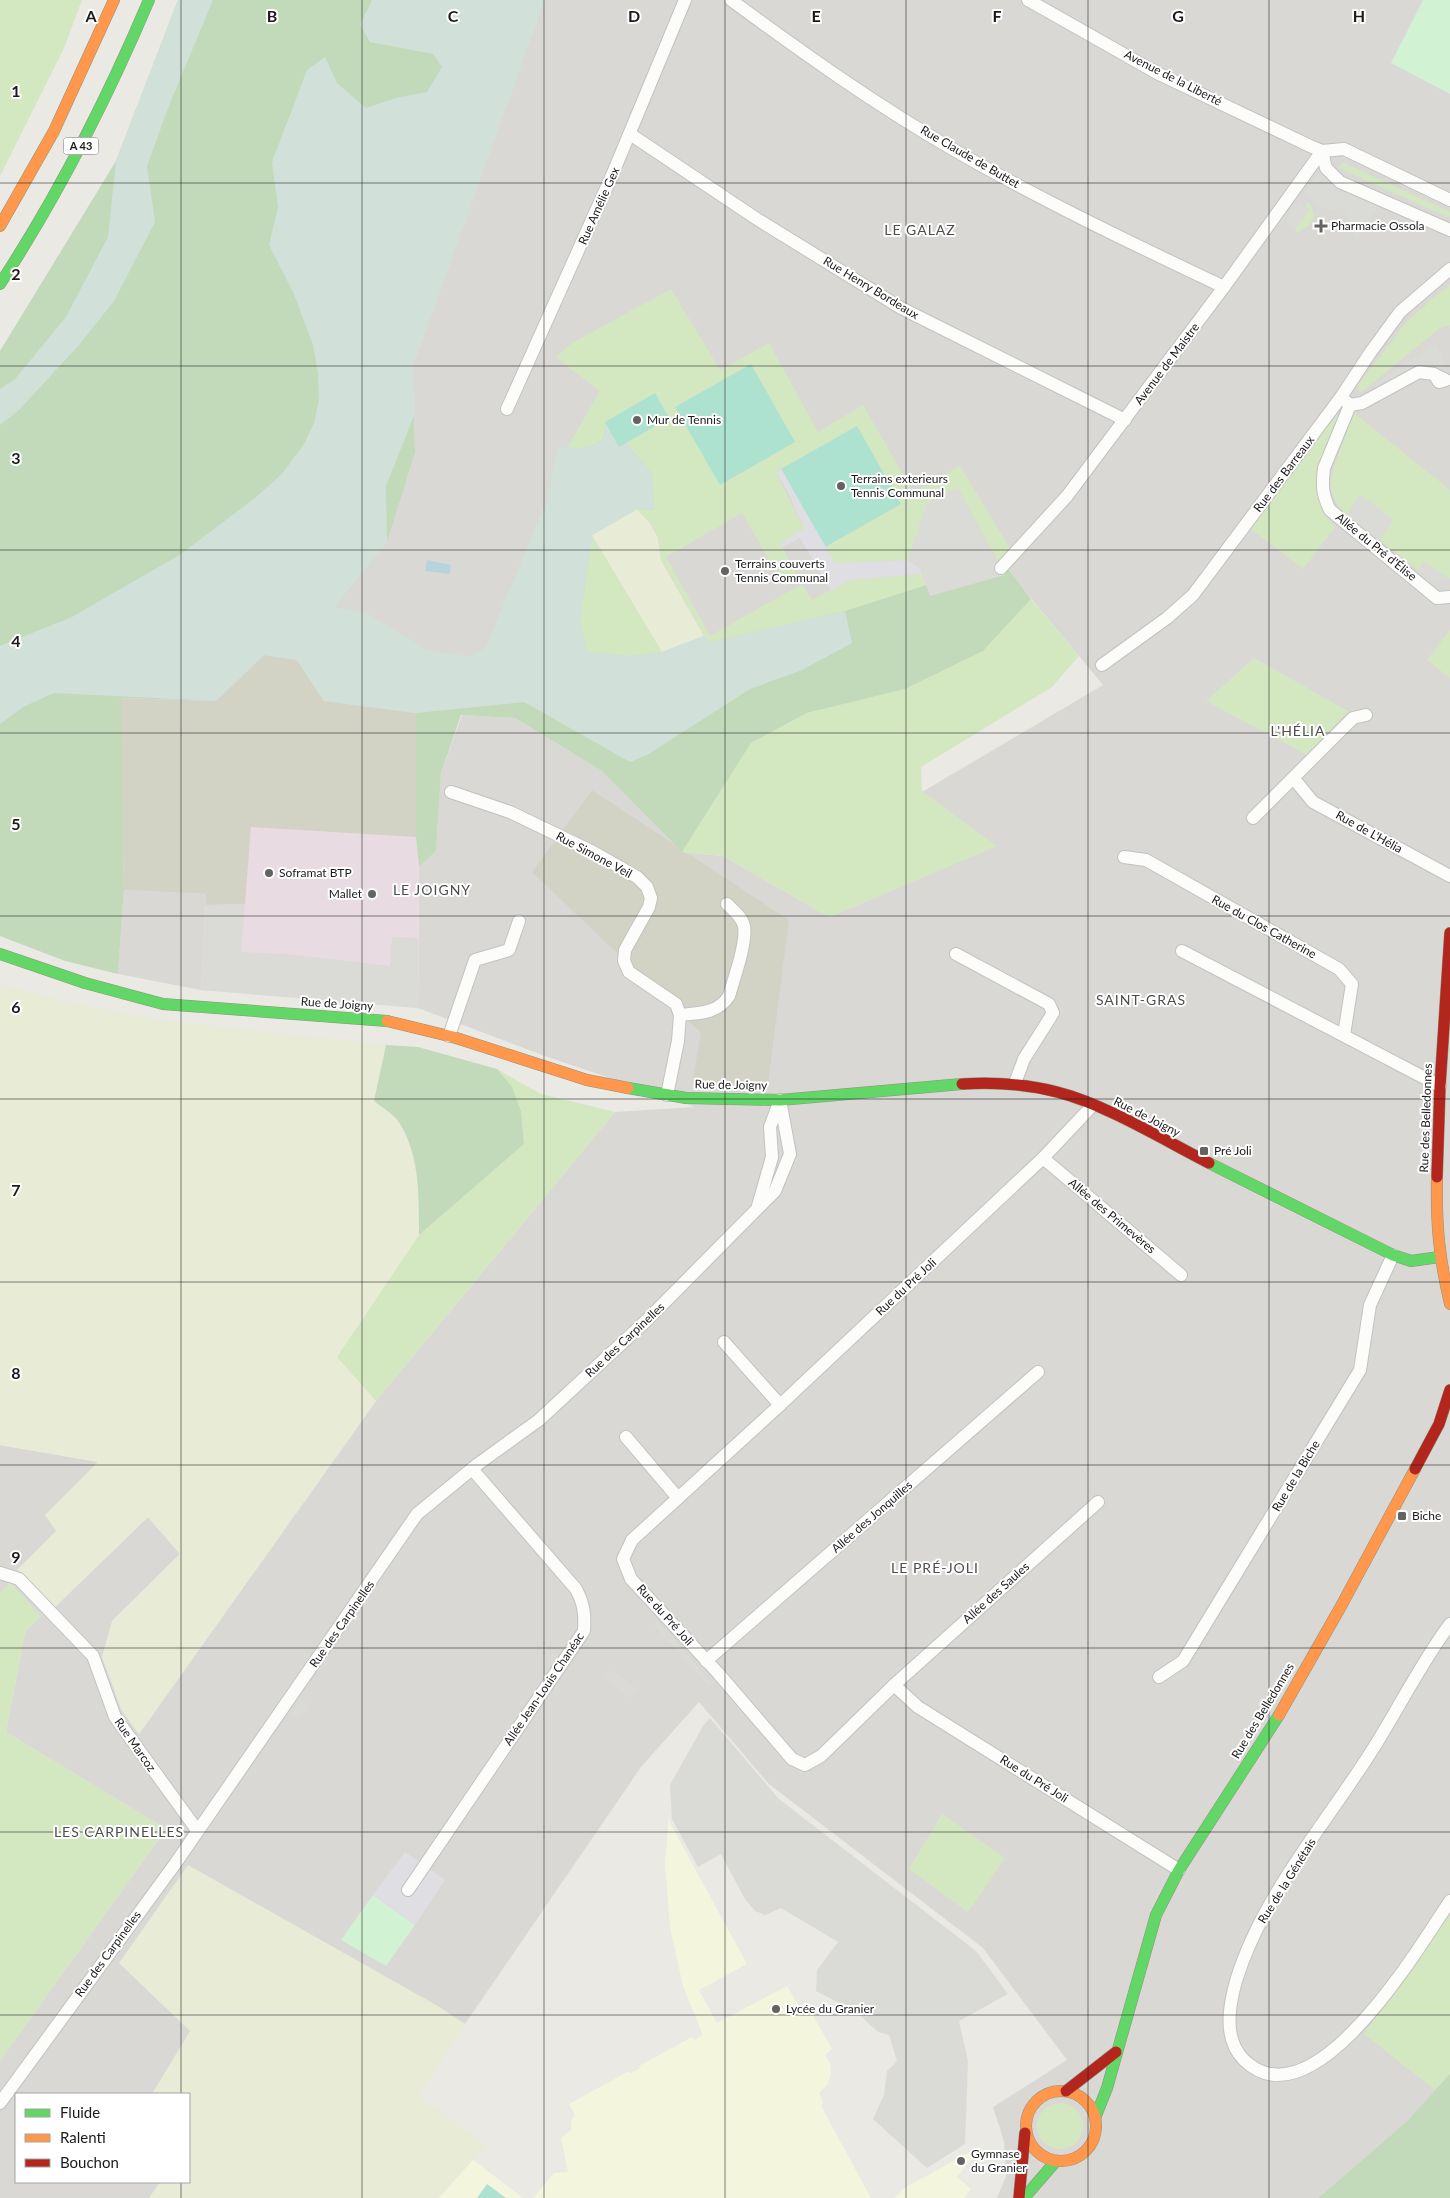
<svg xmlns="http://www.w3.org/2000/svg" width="1450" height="2198" viewBox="0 0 1450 2198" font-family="Lato,sans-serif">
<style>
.residential{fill:#d9d8d5}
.industrial{fill:#e8dce2}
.education{fill:#f4f5dd}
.construction{fill:#d3d3c5}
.farmland{fill:#e8ebd6}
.grass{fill:#d3e8c1}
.forest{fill:#c2dab9}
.wetland{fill:#d1e1d9}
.park{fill:#d1f2d3}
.pitch{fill:#aee2d0}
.parking{fill:#dadad7}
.plaza{fill:#dfdee3}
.water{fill:#b6d3de}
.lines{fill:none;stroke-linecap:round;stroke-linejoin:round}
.street-casing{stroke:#c2c2c0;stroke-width:14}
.fast-casing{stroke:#90937c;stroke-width:12}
.slow-casing{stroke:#90937c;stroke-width:12}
.jam-casing{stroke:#90937c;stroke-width:12}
.street{stroke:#fcfcfb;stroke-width:12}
.fast{stroke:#63d668;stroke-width:11}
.slow{stroke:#ff974d;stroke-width:11}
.jam{stroke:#b3261e;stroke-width:11}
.grid{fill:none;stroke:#1b1b1b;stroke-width:1;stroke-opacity:0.55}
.poi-dot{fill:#636361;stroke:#fff;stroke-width:2}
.labels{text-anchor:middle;stroke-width:4;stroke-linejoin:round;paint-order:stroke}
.shield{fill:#fff;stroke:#5f5f5f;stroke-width:1}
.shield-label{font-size:11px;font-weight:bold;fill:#1b1b1b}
.street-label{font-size:12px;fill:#1b1b1b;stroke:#fff}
.poi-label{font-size:12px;fill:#1b1b1b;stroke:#fff;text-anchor:start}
.neighbourhood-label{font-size:14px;letter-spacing:1px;fill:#4e4e4e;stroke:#fff}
.grid-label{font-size:16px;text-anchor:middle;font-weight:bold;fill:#1b1b1b;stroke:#fff;stroke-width:4;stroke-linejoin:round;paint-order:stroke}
</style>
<rect width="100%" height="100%" fill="#eae9e4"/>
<g class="residential">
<path d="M545,0H1450V2074L1406,2122L1318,2198H997L1006,2176L1004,2141L993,2107L1067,2060L983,1948L769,1784L699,1702L641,1767L465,2024L436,2005L191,2031L152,2094H16V2182H160L149,2198H0V2061L166,1829L6,1732L25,1633L10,1582L0,1594V1445L98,1462L46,1515L57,1531L54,1608L148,1517L180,1554L112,1621L121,1709L139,1734L376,1401L615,1112L695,1107L542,1055L418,1008L419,867L436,851L441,773L462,715L515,718L602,771L682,852L723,856L829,917L996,846L922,792L1103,685L1001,562L845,611L710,642L704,636L583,450L558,447L546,502L486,647L470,657L427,650L366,613L334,607L387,543L415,453L413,365Z"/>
<path d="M124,890L207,894L201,990L118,974Z"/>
</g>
<path class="industrial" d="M146,700L416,837L419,867L418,1008L201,990L206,894L124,890Z"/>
<g class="education">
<path d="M669,1816L670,1823L747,1964L699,1990L717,2023L787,1986L799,2006L806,2003L832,2049L825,2055L830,2063L831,2073L828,2084L819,2093L823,2102L821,2106L871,2198H533L554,2173L568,2172L561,2138L572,2129L571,2121L575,2115L569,2104L629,2071L631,2073L640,2068L639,2066L692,2037L694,2040L703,2035L683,1986L670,1928L665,1863Z"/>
<path d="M983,2145L957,2177L971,2189L964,2198H895L904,2188Z"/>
<path d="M472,2159L523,2198H438Z"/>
</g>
<g class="construction">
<path d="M264,655L297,660L324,701L416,713V837L251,827L245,904L206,905V894L124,890L120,698L216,701Z"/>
<path d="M592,790L789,920L768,1084H692L701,1033L532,872Z"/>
</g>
<g class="farmland">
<path d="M637,509L650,523L658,538L661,560L704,636L662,652L592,535Z"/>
<path d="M3,985L64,1001L158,1020L386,1045L374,1101L397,1120L412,1151L419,1195V1235L337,1357L376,1401L139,1734L121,1709L102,1657L112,1621L180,1554L148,1517L54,1608L17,1570L56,1531L45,1515L98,1462L0,1445V988Z"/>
<path d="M188,1865L436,2005L465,2024L418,2096L486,2145L439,2198H149L161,2182H189V2094H152L190,2031L119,1963Z"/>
</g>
<g class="grass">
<path d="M0,0H82L64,48L0,176Z"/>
<path d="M1342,162L1450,212V218L1339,168Z"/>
<path d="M1305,202L1311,205L1314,218L1308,226L1297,233L1295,229L1309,211Z"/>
<path d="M1450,284V325L1440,328L1363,391L1359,392L1358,385L1408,320Z"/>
<path d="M671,289L720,370L769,343L818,432L863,405L913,492L960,466L1014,555L999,563L958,488L927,503L908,560L835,563L825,547L901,504L857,426L776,472L804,529L780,543L798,577L784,586L742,513L666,557L710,636L802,584L812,600L849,580L922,574L926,586L845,611L710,642L704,636L661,559L658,538L650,523L637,509L652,474L626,443L669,418L655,393L594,446L583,450L567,448L600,391L556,357L572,343Z"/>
<path d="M1338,408C1339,415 1335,423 1332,430C1318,467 1305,493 1335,527L1303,569L1251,529Z"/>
<path d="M1354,413L1450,490V579L1424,562L1418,570L1379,539L1393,520L1360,495L1346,516C1338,506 1331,496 1331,484C1331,469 1349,429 1354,413Z"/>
<path d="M592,535L662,652L629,656L588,652L580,622Z"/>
<path d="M1031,599L1079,656L1052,687L921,767L922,792L997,846L829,917L723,856L682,852L751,743L807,713L905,689L982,651Z"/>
<path d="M1450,630V678L1427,660Z"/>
<path d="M1254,658L1348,711L1307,755L1206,701Z"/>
<path d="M497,1069L541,1094L615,1112L376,1401L337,1357L419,1235L524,1144C521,1110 519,1096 497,1069Z"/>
<path d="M10,1582L41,1616L25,1633L6,1732L166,1829L0,2061V1594Z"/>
<path d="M942,1814L1005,1858L968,1912L909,1869Z"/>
<path d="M1450,1914V2074L1435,2090L1364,2034Z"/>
<circle cx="1060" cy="2126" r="23"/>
</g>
<g class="forest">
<path d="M178,0H545L413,364L415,453L387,543L335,607L366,613L427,650L470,657L486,647L546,502L558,446C579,449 586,451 604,439L605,422L619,447L626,443L652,474L654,510L637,509L592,535L580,622L588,652L629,656L662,652L704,636L711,642L845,611L1002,561L1031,599L983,651L905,689L807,713L751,743L682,852L602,771L515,718L461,715L441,773L436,851L419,867L416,837V713L324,701L297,660L264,655L216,701L121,698L124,890L118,974L65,961L0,936V351L116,161Z"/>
<path d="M386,1045L418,1047L497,1069L512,1087L521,1111L524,1144L419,1235C419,1197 420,1153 398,1121C392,1113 381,1107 374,1101Z"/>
<path d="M1450,2074V2198H1318L1406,2122Z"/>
</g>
<g class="wetland">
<path d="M178,0H213L170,103L147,166L155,222L114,301L79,345L19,410L0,425V389L15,379L66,317L108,237L116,161Z"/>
<path d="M372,0H545L413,364L415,413L386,486L387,543L335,607L366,613L427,650L470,657L486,647L546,502L558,446C579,449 586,451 604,439L605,422L619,447L626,443L652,474L654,510L637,509L592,535L580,622L588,652L629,656L662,652L704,636L711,642L845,611L852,643L802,670L750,689L647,755L630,762L524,702L416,713L324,701L297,660L264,655L216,701L54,693L23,707L0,724V646L72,617L181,554L255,498L282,474L304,444L314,423L319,400L318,373L313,345L294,294L269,245L278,207L272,162L307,70L325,57L337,83L366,108L396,98L427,92L442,67L433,54L370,42L360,25Z"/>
</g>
<g class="park">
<path d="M1423,0H1450V94L1391,63Z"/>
<path d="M373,1895L415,1925L386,1966L341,1940Z"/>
</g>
<g class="pitch">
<path d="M751,364L795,442L720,485L675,407Z"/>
<path d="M655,393L669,418L619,447L605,422Z"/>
<path d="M857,426L901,504L825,547L781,469Z"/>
<path d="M487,2184L506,2198H477Z"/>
</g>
<g class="parking">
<path d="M1322,172L1328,181L1380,204L1357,239L1351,230L1354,228L1342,207L1334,211L1317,205L1305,191L1316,175Z"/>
<path d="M1299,199L1309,210L1295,229L1285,221Z"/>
<path d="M1436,344L1447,369L1438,373L1431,360L1378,391L1374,384Z"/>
<path d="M958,488L1005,575L930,596L920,569L908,560L927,503Z"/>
<path d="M1361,495L1394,520L1379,539L1346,516Z"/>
<path d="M1424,561L1449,580L1435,584L1418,570Z"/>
<path d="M245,904L241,952L286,954L390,966L392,937L418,938V1008L201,990L206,905Z"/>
<path d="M924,1257L927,1261L881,1305L878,1301Z"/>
<path d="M657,1621L713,1684L709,1687L653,1624Z"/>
<path d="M612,1670L637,1689L630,1698L605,1678Z"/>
<path d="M302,1700L311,1706L299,1721L291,1714Z"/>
<path d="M710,1718L779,1799L976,1951L1008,1994L959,2021L968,2061L965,2144L927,2168L873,2119L884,2095L887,2071L897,2061L889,2035L878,2032L855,2011L816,1991L817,1970L838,1942L781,1908L765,1915L755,1911L745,1899L721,1854L698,1867L672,1819L670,1785L703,1726Z"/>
</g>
<g class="plaza">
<path d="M781,469L835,563L908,560L920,569L922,574L849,580L831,591L800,538L782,547L780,543L804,529L788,492L776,472Z"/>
<path d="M405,1852L445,1880L415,1925L373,1895Z"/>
</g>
<path class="water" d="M427,560L451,565L450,574L425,571Z"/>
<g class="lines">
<defs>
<g id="street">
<path d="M731,0C803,53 876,105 954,150C1041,200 1133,244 1224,287"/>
<path d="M1028,0L1157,73L1310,146L1322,151L1344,149L1450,200"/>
<path d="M630,134L757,219L901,308L1125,420"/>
<path d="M1322,151L1326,168L1340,182L1450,230"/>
<path d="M1341,397L1350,405L1324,468C1322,484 1322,495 1330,510L1437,598L1450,597"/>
<path d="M1350,405L1362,403L1419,372L1434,374L1446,380L1439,382L1434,374"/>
<path d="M507,409L613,173L685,0"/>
<path d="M1001,568L1067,496L1224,287L1322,151"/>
<path d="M1102,665L1167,618L1193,595L1341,397L1370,353L1400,312L1450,269"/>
<path d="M1294,779L1313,802L1450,876"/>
<path d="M451,792L510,812L593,852L637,877L647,887L651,898L649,907L625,950L624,961L629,972L676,1004L680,1015L678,1041L667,1095"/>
<path d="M1253,818L1353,718L1366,715"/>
<path d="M1124,857L1146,860L1339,969L1352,984L1344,1035"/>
<path d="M1182,951L1440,1086"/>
<path d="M956,954L1049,1004L1053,1013L1024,1059L1015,1083"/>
<path d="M680,1015C699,1013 717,1014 729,996C734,978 747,943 744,926C742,917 733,910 727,904"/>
<path d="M449,1036L475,960L509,950L519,921"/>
<path d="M1093,1105L1043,1158L780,1405L632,1540L623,1559L631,1579L718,1673L792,1759L805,1765L821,1756L894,1685L918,1707L1179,1870"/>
<path d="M1043,1158L1181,1275"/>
<path d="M758,1206L772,1157L770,1127L780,1100"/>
<path d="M724,1342L780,1405"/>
<path d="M626,1437L678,1498"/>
<path d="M0,1573L19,1579L93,1656L115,1717L197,1830"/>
<path d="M1450,1624C1420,1664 1398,1710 1371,1752C1324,1826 1262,1896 1236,1981C1229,2006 1223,2039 1244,2060C1313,2127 1419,1947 1450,1901"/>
<path d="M706,1661L1038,1372"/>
<path d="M1159,1677L1183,1661L1360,1370L1370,1305L1393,1255"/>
<path d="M894,1685L1098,1502"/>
<path d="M408,1890L584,1631C585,1614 584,1604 576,1589L472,1469"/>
<path d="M0,2103L175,1864L417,1514L478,1464L539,1420L648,1319L775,1191L790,1154L780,1100"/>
</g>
<g id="fast">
<path d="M0,284C59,194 107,99 149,0"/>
<path d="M0,954L85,983L163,1004L387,1021"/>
<path d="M628,1088L686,1098L780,1100L962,1084"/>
<path d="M1209,1163L1393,1255L1411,1261L1439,1257"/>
<path d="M1095,2118L1107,2088L1156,1915L1179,1870L1279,1715"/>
<path d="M1024,2198L1056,2161"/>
</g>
<g id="slow">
<path d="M0,226L54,131L114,0"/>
<path d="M387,1021L453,1037L587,1080L628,1088"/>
<path d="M1437,1177C1436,1225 1439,1257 1450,1304"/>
<path d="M1279,1715L1340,1608L1415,1469"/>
<circle cx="1061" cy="2126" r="35"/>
</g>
<g id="jam">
<path d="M962,1084C994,1082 1026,1084 1057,1092C1105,1104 1164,1140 1209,1163"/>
<path d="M1437,1177L1440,1086L1450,933"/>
<path d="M1415,1469L1439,1424L1450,1390"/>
<path d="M1066,2091L1116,2052"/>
<path d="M1019,2198L1025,2133"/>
</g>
</defs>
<use href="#street" class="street-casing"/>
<use href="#fast" class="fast-casing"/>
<use href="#slow" class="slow-casing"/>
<use href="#jam" class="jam-casing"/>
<use href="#street" class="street"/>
<use href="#fast" class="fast"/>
<use href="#slow" class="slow"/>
<use href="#jam" class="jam"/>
</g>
<path class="grid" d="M181,0V2094M362,0V2198M544,0V2198M725,0V2198M906,0V2198M1088,0V2198M1269,0V2198M0,183H1450M0,366H1450M0,550H1450M0,733H1450M0,916H1450M0,1099H1450M0,1282H1450M0,1465H1450M0,1648H1450M0,1832H1450M0,2015H1450M181,2182V2198"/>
<g class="poi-dot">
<path d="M1318.5 218.5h5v5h5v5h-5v5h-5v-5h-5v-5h5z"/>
<circle cx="637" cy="420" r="5"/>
<circle cx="841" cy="486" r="5"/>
<circle cx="725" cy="571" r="5"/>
<circle cx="269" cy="873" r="5"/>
<circle cx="372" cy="894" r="5"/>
<rect x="1199" y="1146" width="10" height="10" rx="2.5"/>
<rect x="1397" y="1511" width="10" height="10" rx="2.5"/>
<circle cx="776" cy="2009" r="5"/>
<circle cx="961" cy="2161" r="5"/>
</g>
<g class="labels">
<rect class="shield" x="63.5" y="137.5" width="35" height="17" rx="4"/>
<g class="shield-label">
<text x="81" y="150">A 43</text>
</g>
<g class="street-label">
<text transform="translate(1173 78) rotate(27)" y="4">Avenue de la Liberté</text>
<text transform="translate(970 157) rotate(30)" y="4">Rue Claude de Buttet</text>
<text transform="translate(599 206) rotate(-66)" y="4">Rue Amélie Gex</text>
<text transform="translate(871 288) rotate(31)" y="4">Rue Henry Bordeaux</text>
<text transform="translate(1167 364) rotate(-53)" y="4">Avenue de Maistre</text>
<text transform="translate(1284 474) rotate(-53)" y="4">Rue des Barreaux</text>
<text transform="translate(1376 547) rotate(39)" y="4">Allée du Pré d'Élise</text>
<text transform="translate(1369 832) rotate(29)" y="4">Rue de L'Hélia</text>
<text transform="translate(594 855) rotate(28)" y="4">Rue Simone Veil</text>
<text transform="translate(1264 927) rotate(29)" y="4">Rue du Clos Catherine</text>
<text transform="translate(337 1004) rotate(4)" y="4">Rue de Joigny</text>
<text transform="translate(731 1085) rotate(1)" y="4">Rue de Joigny</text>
<text transform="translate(1147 1117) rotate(27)" y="4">Rue de Joigny</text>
<text transform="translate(1426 1118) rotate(-88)" y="4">Rue des Belledonnes</text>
<text transform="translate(1112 1216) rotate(40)" y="4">Allée des Primevères</text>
<text transform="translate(906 1287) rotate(-43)" y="4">Rue du Pré Joli</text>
<text transform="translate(625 1340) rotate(-43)" y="4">Rue des Carpinelles</text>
<text transform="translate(1296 1476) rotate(-59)" y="4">Rue de la Biche</text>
<text transform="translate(872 1517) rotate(-41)" y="4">Allée des Jonquilles</text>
<text transform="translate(996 1593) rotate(-42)" y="4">Allée des Saules</text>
<text transform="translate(665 1615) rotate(48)" y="4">Rue du Pré Joli</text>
<text transform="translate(342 1624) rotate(-55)" y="4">Rue des Carpinelles</text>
<text transform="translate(544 1689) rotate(-56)" y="4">Allée Jean-Louis Chanéac</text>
<text transform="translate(1263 1711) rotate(-59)" y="4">Rue des Belledonnes</text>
<text transform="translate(135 1745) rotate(55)" y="4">Rue Marcoz</text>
<text transform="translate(1034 1779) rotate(32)" y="4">Rue du Pré Joli</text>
<text transform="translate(1287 1881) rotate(-58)" y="4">Rue de la Génétais</text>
<text transform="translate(108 1954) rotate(-54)" y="4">Rue des Carpinelles</text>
</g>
<g class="poi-label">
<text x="1331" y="230">Pharmacie Ossola</text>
<text x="647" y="424">Mur de Tennis</text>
<text x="851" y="483">Terrains exterieurs<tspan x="851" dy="14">Tennis Communal</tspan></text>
<text x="735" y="568">Terrains couverts<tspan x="735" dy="14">Tennis Communal</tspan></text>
<text x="279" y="877">Soframat BTP</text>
<text x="362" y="898" text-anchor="end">Mallet</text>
<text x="1214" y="1155">Pré Joli</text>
<text x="1412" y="1520">Biche</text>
<text x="786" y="2013">Lycée du Granier</text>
<text x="971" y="2158">Gymnase<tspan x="971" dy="14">du Granier</tspan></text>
</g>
<g class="neighbourhood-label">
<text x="920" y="235">LE GALAZ</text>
<text x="1298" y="736">L'HÉLIA</text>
<text x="432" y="895">LE JOIGNY</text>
<text x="1141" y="1005">SAINT-GRAS</text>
<text x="935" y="1573">LE PRÉ-JOLI</text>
<text x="119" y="1837">LES CARPINELLES</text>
</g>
</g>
<g class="grid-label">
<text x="91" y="22">A</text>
<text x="272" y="22">B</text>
<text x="453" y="22">C</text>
<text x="634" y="22">D</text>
<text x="816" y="22">E</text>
<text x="997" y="22">F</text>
<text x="1178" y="22">G</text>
<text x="1359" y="22">H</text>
<text x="16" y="97">1</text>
<text x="16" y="280">2</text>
<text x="16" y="464">3</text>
<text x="16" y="647">4</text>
<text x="16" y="830">5</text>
<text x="16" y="1013">6</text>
<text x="16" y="1196">7</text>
<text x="16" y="1379">8</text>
<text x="16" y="1563">9</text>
</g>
<rect x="15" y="2093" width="175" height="90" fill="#ffffff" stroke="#a4a4a4"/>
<rect x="25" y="2109" width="25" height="8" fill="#63d668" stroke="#a4a4a4"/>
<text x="60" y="2118" font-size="15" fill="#1b1b1b">Fluide</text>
<rect x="25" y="2134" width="25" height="8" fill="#ff974d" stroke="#a4a4a4"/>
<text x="60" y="2143" font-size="15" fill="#1b1b1b">Ralenti</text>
<rect x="25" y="2159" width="25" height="8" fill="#b3261e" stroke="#a4a4a4"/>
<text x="60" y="2168" font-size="15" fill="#1b1b1b">Bouchon</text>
</svg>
